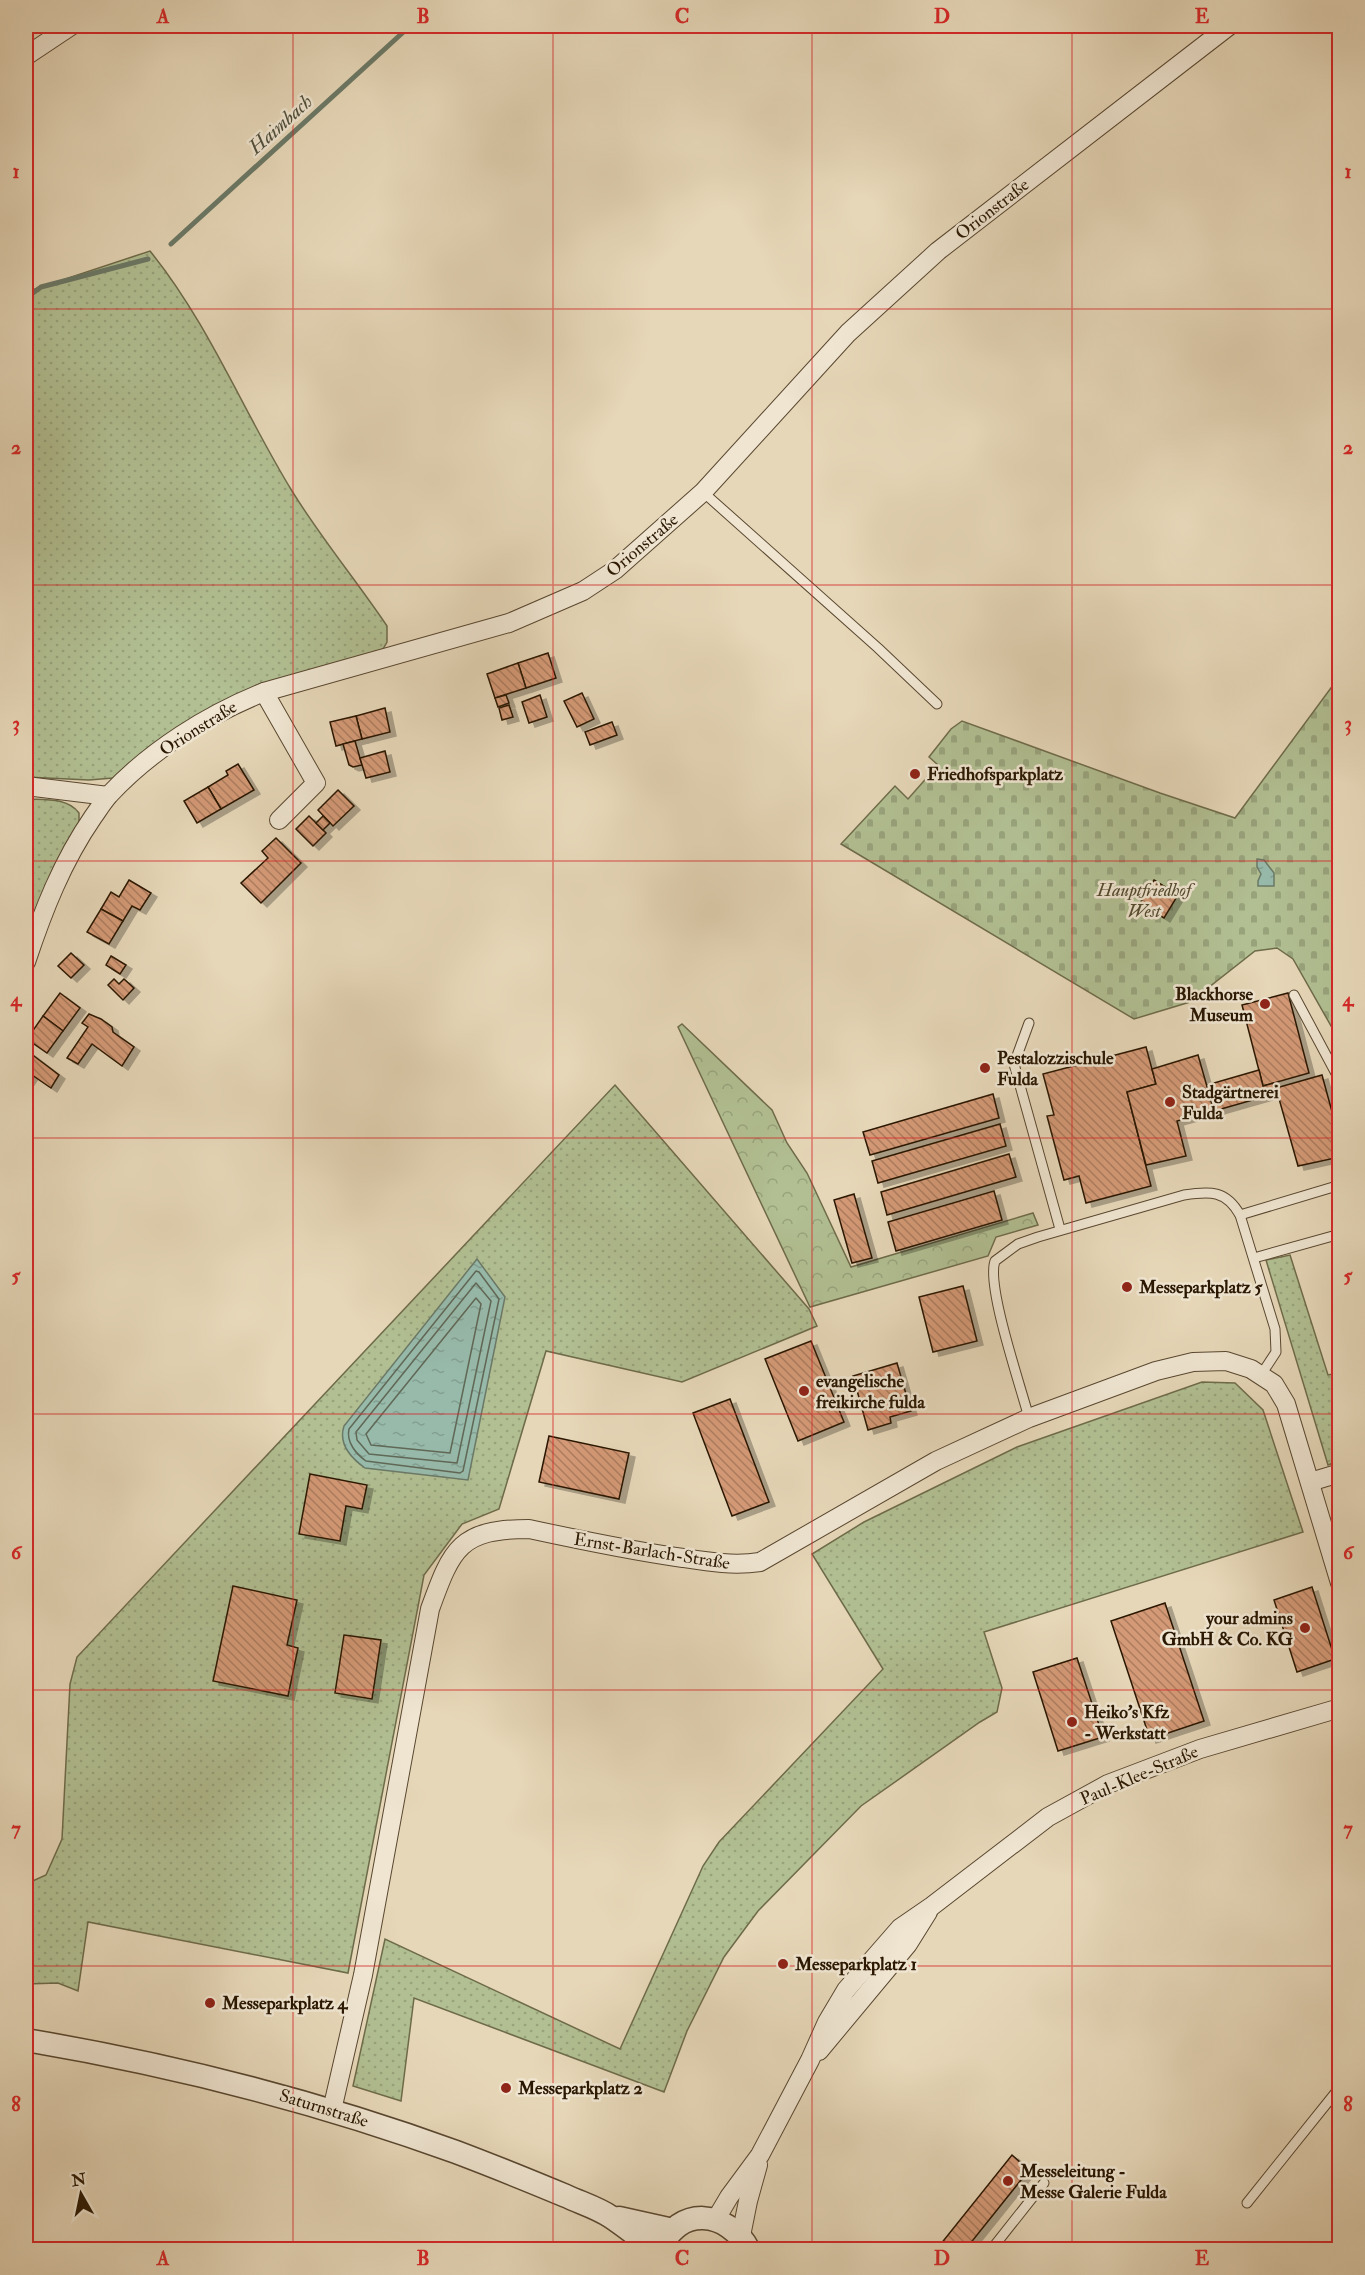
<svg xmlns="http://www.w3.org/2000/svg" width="1365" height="2275" viewBox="0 0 1365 2275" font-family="'IM FELL Double Pica',serif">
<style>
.grass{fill:url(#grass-dots);stroke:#6e6b4a;stroke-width:1.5}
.forest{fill:url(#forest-crowns);stroke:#6e6b4a;stroke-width:1.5}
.cemetery{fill:url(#cemetery-stones);stroke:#6e6b4a;stroke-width:1.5}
.water{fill:url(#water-ripples);stroke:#6b7967;stroke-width:1.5}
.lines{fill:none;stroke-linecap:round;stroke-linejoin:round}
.shore{stroke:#606856;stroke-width:1.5}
.stream{stroke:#6b7967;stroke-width:5}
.building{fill:url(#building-back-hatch);stroke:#2a1702;stroke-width:1.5;filter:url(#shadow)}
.service-casing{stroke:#594730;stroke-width:11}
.minor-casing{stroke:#594730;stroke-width:20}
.tertiary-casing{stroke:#594730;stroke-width:25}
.service{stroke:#efe5d1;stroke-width:9}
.minor{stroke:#efe5d1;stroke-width:18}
.tertiary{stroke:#efe5d1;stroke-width:22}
.grid{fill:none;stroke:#d62828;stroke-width:1.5;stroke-opacity:0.55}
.poi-dot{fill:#8f2418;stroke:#efe5d1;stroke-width:2}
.labels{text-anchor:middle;stroke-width:5;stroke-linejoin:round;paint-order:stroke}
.street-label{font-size:18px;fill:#2a1702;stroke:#efe5d1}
.poi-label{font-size:18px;font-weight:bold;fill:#2a1702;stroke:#efe5d1;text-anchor:start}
.park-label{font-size:18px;font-style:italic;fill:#52492d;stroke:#efe5d1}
.water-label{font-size:20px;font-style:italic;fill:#50503d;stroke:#efe5d1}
.neatline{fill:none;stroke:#d62828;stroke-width:2}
.grid-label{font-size:20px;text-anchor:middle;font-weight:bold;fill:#d62828}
</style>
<defs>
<pattern id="grass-dots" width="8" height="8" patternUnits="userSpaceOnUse" patternTransform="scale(1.5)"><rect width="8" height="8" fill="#b1bf92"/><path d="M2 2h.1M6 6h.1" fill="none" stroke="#98a37c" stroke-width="1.8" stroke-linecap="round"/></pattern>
<pattern id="forest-crowns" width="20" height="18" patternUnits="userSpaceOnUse" patternTransform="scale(1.5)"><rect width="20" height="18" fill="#b1bf92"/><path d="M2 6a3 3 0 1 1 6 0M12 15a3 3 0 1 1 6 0" fill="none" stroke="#98a37c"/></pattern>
<pattern id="cemetery-stones" width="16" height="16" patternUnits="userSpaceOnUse" patternTransform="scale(1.5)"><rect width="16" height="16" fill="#b1bf92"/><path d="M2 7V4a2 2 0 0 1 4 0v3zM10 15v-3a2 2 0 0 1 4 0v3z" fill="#98a37c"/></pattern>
<pattern id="water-ripples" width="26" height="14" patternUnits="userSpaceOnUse" patternTransform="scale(1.5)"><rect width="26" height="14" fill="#97baab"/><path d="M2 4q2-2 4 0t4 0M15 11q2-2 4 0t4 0" fill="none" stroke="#829f92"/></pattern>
<pattern id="building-back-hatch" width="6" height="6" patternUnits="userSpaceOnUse" patternTransform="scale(1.5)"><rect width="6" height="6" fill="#d49976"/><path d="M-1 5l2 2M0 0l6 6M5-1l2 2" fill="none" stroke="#ac7c5f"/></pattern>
<filter id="shadow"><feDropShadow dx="6" dy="4" stdDeviation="0" flood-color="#0004"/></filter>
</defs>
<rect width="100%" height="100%" fill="#e6d7b8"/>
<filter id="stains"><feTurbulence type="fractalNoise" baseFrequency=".00333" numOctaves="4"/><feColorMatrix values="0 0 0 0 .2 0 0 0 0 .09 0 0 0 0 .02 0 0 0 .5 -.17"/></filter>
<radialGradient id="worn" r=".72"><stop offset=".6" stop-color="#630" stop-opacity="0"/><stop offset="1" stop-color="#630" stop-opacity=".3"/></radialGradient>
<g class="grass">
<path d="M150,251C209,324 243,411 292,491C321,538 356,580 387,626V642L383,649L371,655L321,668L113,778L89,780L26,777V292Z"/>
<path d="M26,799C44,800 67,797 79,813V825L61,855L26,936Z"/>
<path d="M615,1085L809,1309L817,1326L682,1382L546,1351L499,1509L462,1524L424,1575L348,1973L88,1922L78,1991L58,1983L26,1984V1884L46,1875L62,1839L70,1684L77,1657Z"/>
<path d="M1290,1255L1328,1375L1339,1373V1461L1328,1465L1266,1260Z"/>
<path d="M1202,1382L1235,1383L1263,1410L1303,1532L984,1632L1002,1688L997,1712L980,1722L861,1806L758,1911L724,1957L687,2031L664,2092L414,1998L401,2101L353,2086L385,1939L620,2049L703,1866L719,1842L883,1669L812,1554L864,1522L1017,1447Z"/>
</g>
<path class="forest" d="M682,1024L772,1110L787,1143L807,1173L851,1267L1033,1213L1038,1225L996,1237L988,1256L810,1307L678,1027Z"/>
<path class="cemetery" d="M1339,677V1040L1293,959L1277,948L1255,951L1190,1002L1134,1019L841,844L895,786L908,799L938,765L929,757L951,729L962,721L1160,793L1235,818Z"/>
<g class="water">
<path d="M1257,859L1264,860L1274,873V886H1258V881L1261,874L1257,867Z"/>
<path d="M477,1259L505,1297L468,1480L365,1468C351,1458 338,1444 344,1426Z"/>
</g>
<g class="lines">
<g class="shore">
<path d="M476,1271L479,1272L499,1299L463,1471L460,1473L366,1461C356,1454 346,1442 349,1429Z"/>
<path d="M476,1283L491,1301L457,1463L369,1454L357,1440L356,1432Z"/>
<path d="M476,1298L481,1304L450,1453L371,1445L366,1434Z"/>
</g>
<g class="stream">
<path d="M171,244L410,26"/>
<path d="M26,298L41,287L148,259"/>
</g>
</g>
<g class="building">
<path d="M548,653L556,678L526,688L518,663Z"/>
<path d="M518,663L526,688L495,698L487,674Z"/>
<path d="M582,693L594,719L577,727L564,701Z"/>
<path d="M506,695L509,703L498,707L495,698Z"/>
<path d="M540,695L547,717L529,723L522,702Z"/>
<path d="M509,705L513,717L502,720L499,708Z"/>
<path d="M385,708L390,732L362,739L356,716Z"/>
<path d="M356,716L362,739L336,746L330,722Z"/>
<path d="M612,722L617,735L590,745L585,732Z"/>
<path d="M355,741L362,765L353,767L349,765L343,744Z"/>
<path d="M385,751L390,772L366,778L360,758Z"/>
<path d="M238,764L254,790L221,809L208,787L228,775L226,771Z"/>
<path d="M208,787L221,809L197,823L184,801Z"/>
<path d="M338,790L354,806L333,826L318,810Z"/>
<path d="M309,816L326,833L313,846L296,829Z"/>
<path d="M323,816L330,823L323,830L316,823Z"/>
<path d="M276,838L301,863L261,903L241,883L268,858L262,851Z"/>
<path d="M129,880L151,893L140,910L132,906L123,921L101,909L111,892L119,897Z"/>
<path d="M1154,880L1178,895L1164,918L1140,903Z"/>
<path d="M101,909L123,921L109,944L87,932Z"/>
<path d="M71,953L84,965L71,978L58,966Z"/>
<path d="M111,956L126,965L120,974L106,965Z"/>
<path d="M114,979L119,984L124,979L134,988L123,1000L108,985Z"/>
<path d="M60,993L80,1008L63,1031L43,1016Z"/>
<path d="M1288,993L1309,1073L1263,1086L1242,1005Z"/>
<path d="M89,1014L101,1019L112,1027L113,1032L134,1047L122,1066L92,1044L78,1064L67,1058L88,1027L82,1023Z"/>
<path d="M43,1016L63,1031L47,1053L27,1039Z"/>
<path d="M1146,1047L1156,1084L1127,1092L1151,1186L1086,1203L1079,1176L1064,1180L1047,1116L1054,1115L1043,1074Z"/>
<path d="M26,1050L59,1075L51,1088L32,1075L26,1084Z"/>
<path d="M1198,1055L1214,1111L1177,1121L1186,1156L1146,1165L1127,1092L1156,1084L1152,1069Z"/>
<path d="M1259,1070L1263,1086L1274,1083L1277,1093L1214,1111L1207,1085Z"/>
<path d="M1322,1075L1340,1141V1157L1298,1166L1276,1088Z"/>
<path d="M993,1094L999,1118L870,1155L863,1132Z"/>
<path d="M1000,1124L1006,1146L878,1183L872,1161Z"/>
<path d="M1009,1154L1016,1177L887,1215L881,1192Z"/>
<path d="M994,1191L1002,1220L896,1251L888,1222Z"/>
<path d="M854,1194L872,1258L852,1263L834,1200Z"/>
<path d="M963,1286L977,1341L933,1352L919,1297Z"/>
<path d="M811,1341L844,1422L798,1441L765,1359Z"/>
<path d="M897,1363L911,1411L890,1417L891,1423L868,1430L853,1376Z"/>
<path d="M730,1399L769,1502L732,1516L693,1413Z"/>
<path d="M549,1436L629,1453L619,1499L539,1482Z"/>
<path d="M310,1474L367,1485L362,1509L346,1506L340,1541L299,1534Z"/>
<path d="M233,1586L297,1600L287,1645L298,1648L288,1696L213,1681Z"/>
<path d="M1312,1587L1335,1659L1297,1672L1274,1600Z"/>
<path d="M1165,1603L1204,1721L1150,1739L1111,1621Z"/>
<path d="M344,1635L381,1640L372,1699L335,1693Z"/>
<path d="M1077,1658L1103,1737L1058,1751L1033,1672Z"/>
<path d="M1012,2155L1029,2170L965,2250H936Z"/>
</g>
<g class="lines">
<defs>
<g id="service">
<path d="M703,492L878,648L937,704"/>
<path d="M1294,995L1340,1081"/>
<path d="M1029,1023L1014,1064L1060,1229"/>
<path d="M1240,1215L1340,1185"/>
<path d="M1254,1258L1340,1234"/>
<path d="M1029,1418C1021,1387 986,1286 995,1261L1018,1244L1038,1237L1184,1195C1210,1191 1226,1190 1240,1215L1275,1329L1276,1352L1261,1375"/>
<path d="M1247,2203L1340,2087"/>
<path d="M991,2250L1044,2183"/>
</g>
<g id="minor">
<path d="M26,56L71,26"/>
<path d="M264,692L316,783L279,820"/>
<path d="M26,786L108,796"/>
<path d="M26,962C43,911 62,862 93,817C98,810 103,802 109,795C151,750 207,715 264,692L509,623L583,591L615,570L703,492L848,333L938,251L1229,26"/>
<path d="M1310,1482L1340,1473"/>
<path d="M819,2051L908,1944L928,1912"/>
<path d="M332,2110L363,1975L430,1609C452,1548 460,1529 529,1529C580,1540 631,1551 683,1558C709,1562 734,1566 760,1562L936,1461L1029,1418L1156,1371L1193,1362L1226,1361L1251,1369L1274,1384L1286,1404L1340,1583"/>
<path d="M716,2219L729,2197L760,2155L810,2060L827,2022L846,1990L900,1928L932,1906L1048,1817L1108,1784L1200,1749L1340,1708"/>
<path d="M741,2236L748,2201L758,2165"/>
</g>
<g id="tertiary">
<path d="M26,2040C173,2065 316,2101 456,2152C493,2166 530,2181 566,2196C581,2203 598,2208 611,2217C626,2227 641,2239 655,2250"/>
<path d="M619,2218L673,2230"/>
<path d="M660,2250C678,2205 728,2210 749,2250"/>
</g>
</defs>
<use href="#service" class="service-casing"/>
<use href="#minor" class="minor-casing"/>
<use href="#tertiary" class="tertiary-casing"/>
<use href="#service" class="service"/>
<use href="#minor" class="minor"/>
<use href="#tertiary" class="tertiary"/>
</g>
<path class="grid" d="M293,26V2250M553,26V2250M812,26V2250M1072,26V2250M26,309H1340M26,585H1340M26,861H1340M26,1138H1340M26,1414H1340M26,1690H1340M26,1966H1340"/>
<g class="poi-dot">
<circle cx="915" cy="774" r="6"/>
<circle cx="1265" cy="1004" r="6"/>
<circle cx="985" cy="1068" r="6"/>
<circle cx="1170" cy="1102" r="6"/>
<circle cx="1127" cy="1287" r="6"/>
<circle cx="804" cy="1391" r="6"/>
<circle cx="1305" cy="1628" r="6"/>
<circle cx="1072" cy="1722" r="6"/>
<circle cx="783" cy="1964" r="6"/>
<circle cx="210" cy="2003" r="6"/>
<circle cx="506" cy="2088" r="6"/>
<circle cx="1008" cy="2181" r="6"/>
</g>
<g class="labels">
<g class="street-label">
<text transform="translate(992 209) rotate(-38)" y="6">Orionstraße</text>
<text transform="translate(642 545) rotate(-40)" y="6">Orionstraße</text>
<text transform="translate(198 728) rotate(-32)" y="6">Orionstraße</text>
<text transform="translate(652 1551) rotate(9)" y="6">Ernst-Barlach-Straße</text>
<text transform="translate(1139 1775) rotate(-23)" y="6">Paul-Klee-Straße</text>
<text transform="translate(324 2108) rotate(17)" y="6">Saturnstraße</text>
</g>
<g class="poi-label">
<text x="927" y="780">Friedhofsparkplatz</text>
<text x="1253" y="1000" text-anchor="end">Blackhorse<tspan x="1253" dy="21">Museum</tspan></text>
<text x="997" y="1064">Pestalozzischule<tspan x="997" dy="21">Fulda</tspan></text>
<text x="1182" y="1098">Stadgärtnerei<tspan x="1182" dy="21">Fulda</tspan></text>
<text x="1139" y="1293">Messeparkplatz 5</text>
<text x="816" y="1387">evangelische<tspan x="816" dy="21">freikirche fulda</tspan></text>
<text x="1293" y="1624" text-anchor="end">your admins<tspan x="1293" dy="21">GmbH &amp; Co. KG</tspan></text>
<text x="1084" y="1718">Heiko's Kfz<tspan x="1084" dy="21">- Werkstatt</tspan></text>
<text x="795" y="1970">Messeparkplatz 1</text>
<text x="222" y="2009">Messeparkplatz 4</text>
<text x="518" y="2094">Messeparkplatz 2</text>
<text x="1020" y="2177">Messeleitung -<tspan x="1020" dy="21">Messe Galerie Fulda</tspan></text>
</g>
<g class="park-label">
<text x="1144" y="896">Hauptfriedhof<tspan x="1144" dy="21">West</tspan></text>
</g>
<g class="water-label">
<text transform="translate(280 124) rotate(-42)" y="7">Haimbach</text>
</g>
</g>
<rect width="1365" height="2275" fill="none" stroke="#e6d7b8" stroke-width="66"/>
<g transform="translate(81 2194) rotate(351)" stroke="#efe5d1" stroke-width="4.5" paint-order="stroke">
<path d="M0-4.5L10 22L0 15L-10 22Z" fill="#2a1702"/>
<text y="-9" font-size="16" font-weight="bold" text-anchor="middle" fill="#2a1702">N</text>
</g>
<rect x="33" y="33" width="1299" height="2209" class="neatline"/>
<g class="grid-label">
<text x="163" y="23">A</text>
<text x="423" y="23">B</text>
<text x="682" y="23">C</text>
<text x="942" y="23">D</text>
<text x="1202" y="23">E</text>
<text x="16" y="178">1</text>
<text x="1348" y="178">1</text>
<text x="16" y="454">2</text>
<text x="1348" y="454">2</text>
<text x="16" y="730">3</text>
<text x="1348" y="730">3</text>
<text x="16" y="1006">4</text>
<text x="1348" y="1006">4</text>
<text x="16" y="1282">5</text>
<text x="1348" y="1282">5</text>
<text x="16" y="1559">6</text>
<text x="1348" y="1559">6</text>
<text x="16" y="1835">7</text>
<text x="1348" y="1835">7</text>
<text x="16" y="2111">8</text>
<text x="1348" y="2111">8</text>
<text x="163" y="2265">A</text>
<text x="423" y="2265">B</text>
<text x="682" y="2265">C</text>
<text x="942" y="2265">D</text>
<text x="1202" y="2265">E</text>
</g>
<rect width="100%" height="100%" filter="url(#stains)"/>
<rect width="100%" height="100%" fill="url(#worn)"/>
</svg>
